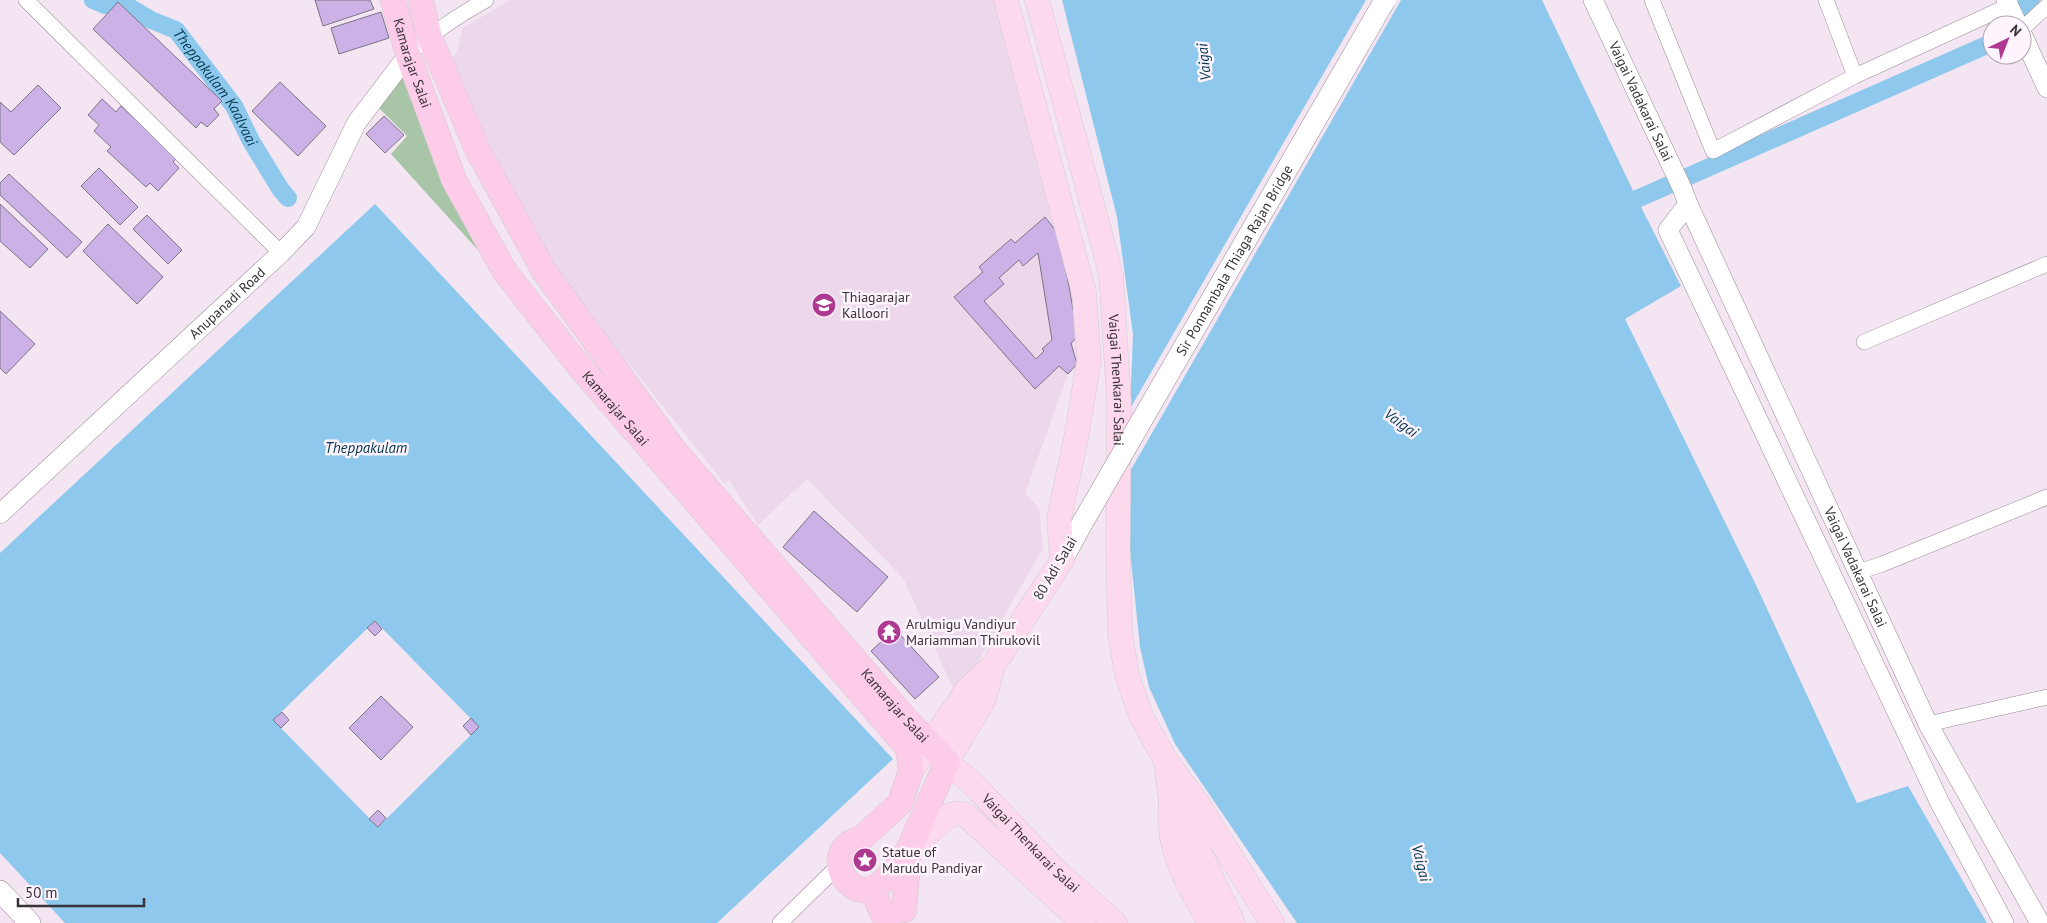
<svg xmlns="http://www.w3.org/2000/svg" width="2047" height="923" viewBox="0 0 2047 923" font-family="'PT Sans',sans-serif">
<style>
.built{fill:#edd8eb}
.green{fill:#a9c5a7}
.water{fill:#8ec9ed;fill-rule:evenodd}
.pier{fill:#f4e5f3}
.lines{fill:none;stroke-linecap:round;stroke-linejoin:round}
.canal{stroke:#8ec9ed;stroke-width:18}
.building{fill:#ccb1e7;stroke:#7c7584;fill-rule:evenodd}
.minor-casing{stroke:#988a97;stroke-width:16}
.tertiary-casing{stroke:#988a97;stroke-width:20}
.secondary-casing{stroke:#988a97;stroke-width:22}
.primary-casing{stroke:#cfcecf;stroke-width:25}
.trunk-casing{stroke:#cfcecf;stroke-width:26}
.minor{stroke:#fff;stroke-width:15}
.tertiary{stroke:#fff;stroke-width:19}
.secondary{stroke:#fff;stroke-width:21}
.primary{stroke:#fdd9ee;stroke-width:24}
.trunk{stroke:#fccce8;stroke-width:25}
.secondary-bridge-casing{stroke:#988a97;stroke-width:22;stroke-linecap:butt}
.secondary-bridge{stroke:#fff;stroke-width:21}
.labels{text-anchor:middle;stroke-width:5;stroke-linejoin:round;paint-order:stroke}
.street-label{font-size:14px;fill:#383338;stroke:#fef4fd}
.poi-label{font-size:14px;fill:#383338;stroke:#fef4fd;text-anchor:start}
.water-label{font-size:15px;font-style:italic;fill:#03364e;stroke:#fef4fd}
</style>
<rect width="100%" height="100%" fill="#f4e5f3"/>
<path class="built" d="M510,0H997L1053,218L1075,354L1025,494L1039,508L1043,548L967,681L958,690L952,686L903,578L807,479L758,525L729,480L725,484L542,255L500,173L451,59L456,54L463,28Z"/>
<path class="green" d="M402,72L481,249H477L391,154L407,136L378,107Z"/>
<g class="water">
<path d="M1062,0H1542L1637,199L1681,286L1625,319L1756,585L1857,803L1908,786L1987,923H1297L1175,744L1149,687L1140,647L1126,512L1133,334L1117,217Z"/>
<path d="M375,204L893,759L717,923H65L0,853V553ZM375,621L479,727L378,827L273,720Z"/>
</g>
<path class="pier" d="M1366,0H1401L1125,480L1127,414Z"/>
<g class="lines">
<g class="canal">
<path id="s1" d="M93,0L105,5L117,0L151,20L176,30L234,106L251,141L281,190L288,198"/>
<path d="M2007,25L2031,0"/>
<path d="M1617,211L1637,199L1989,44L1992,41"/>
</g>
</g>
<g class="building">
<path d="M315,0H370L374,9L323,26Z"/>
<path d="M118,2L222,101L214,109L219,115L207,127L201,122L196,128L93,29Z"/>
<path d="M381,12L389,38L339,54L331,28Z"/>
<path d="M280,82L326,126L298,156L252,111Z"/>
<path d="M38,85L61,108L14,155L0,142V102L11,112Z"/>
<path d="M102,99L116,112L121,106L177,158L173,162L179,168L158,191L150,183L146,187L107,151L111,147L94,131L99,125L88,115Z"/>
<path d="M384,116L404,135L385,153L366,134Z"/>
<path d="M99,168L138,207L120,225L81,186Z"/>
<path d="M9,174L82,242L67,258L0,195V183Z"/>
<path d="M0,204L48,249L30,268L0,241Z"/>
<path d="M147,215L182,250L168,264L133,229Z"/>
<path d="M1045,217L1060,236L1078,337L1071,343L1077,364L1068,374L1059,366L1035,389L954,297L983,272L979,267L1011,239L1015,243ZM1038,253L1052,340L1042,349L1044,351L1036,359L984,301L1004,284L999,278L1019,260L1023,266Z"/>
<path d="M108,224L163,277L137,304L83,251Z"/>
<path d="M0,311L35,344L6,374L0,368Z"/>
<path d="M814,511L888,577L857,612L783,547Z"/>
<path d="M375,621L382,629L375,636L367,628Z"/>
<path d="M895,629L939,677L915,699L871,651Z"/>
<path d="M381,696L413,727L381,760L349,728Z"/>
<path d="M282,712L289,720L281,728L273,720Z"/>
<path d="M471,718L479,727L471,735L463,726Z"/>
<path d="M378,810L386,818L378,827L369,819Z"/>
</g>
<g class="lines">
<defs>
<g id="minor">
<path d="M26,0L281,253"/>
<path d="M1652,0L1713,151L1855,76L2008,6"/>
<path d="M1826,0L1855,76"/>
<path d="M2022,29L2047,6"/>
<path d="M408,55C432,33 457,16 486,0"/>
<path d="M1864,342L2047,264"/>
<path d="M1858,572L1880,565L2047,497"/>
<path d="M1928,724L2047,697"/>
<path d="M780,923L839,865"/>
</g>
<g id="tertiary">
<path id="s2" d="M1593,0L1682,188L1688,204L1928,724L2040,923"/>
<path d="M2006,0L2018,25"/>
<path d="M2022,34L2047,88"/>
<path d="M1688,204L1668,230L1940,803L2004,923"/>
<path id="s3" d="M0,514L281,253L306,227L357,122L408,55"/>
</g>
<g id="secondary">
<path d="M1062,560L1084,520"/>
<path d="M0,891L30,923"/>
</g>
<g id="primary">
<path id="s4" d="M1037,0L1111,274L1119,402L1118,548L1120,633L1127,675L1141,716L1166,761L1198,804L1272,923"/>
<path id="s5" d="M993,666L984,699L947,762L973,784L1055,870L1115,923"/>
<path d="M1166,763L1171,801L1183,817L1233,923"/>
<path d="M911,771L968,689L993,666L1062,560L1059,519L1077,433L1089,361L1084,292L1006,0"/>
<path d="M1171,801C1166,850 1186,881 1210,923"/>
<path d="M909,849L948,816C955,813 960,812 967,816L1083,923"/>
</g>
<g id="trunk">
<path id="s6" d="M393,0L408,55L454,180L505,272L580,367L908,748L911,771L900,803L862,838C816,850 851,908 879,885C891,876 900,860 909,849"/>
<path id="s7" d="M421,0L429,36L478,151L544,271L674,450L904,717L947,762L909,849L904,910"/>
<path d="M872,889L887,923"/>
</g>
</defs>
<use href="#minor" class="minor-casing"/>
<use href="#tertiary" class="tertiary-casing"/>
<use href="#secondary" class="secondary-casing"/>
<use href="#primary" class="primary-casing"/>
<use href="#trunk" class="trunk-casing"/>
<use href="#minor" class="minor"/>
<use href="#tertiary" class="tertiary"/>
<use href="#secondary" class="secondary"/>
<use href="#primary" class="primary"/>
<use href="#trunk" class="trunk"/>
<defs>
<g id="secondary-bridge">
<path id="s8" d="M1084,520L1385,0"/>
</g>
</defs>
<use href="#secondary-bridge" class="secondary-bridge-casing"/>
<use href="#secondary-bridge" class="secondary-bridge"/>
</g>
<defs>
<symbol id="university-disc" viewBox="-11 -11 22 22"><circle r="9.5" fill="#ae3991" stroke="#fef4fd"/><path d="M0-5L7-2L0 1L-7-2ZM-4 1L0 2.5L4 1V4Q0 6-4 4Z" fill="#fff"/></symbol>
<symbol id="temple-disc" viewBox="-11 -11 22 22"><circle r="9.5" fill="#ae3991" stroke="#fef4fd"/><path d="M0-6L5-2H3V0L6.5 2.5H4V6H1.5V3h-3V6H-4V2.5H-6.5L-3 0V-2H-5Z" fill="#fff"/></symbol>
<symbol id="sight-disc" viewBox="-11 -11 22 22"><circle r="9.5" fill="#ae3991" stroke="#fef4fd"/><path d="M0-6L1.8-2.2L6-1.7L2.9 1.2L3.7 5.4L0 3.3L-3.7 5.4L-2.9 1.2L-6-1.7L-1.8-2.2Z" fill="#fff"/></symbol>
</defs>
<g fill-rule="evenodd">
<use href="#university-disc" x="810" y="291" width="28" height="28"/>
<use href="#temple-disc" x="875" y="618" width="28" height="28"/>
<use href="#sight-disc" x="851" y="846" width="28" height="28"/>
</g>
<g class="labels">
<g class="street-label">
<text dy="5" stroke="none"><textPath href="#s6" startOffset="66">Kamarajar Salai</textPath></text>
<text dy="5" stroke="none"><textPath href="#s2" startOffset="112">Vaigai Vadakarai Salai</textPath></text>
<text dy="5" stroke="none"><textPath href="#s8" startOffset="300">Sir Ponnambala Thiaga Rajan Bridge</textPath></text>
<text dy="5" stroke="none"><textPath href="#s3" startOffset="310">Anupanadi Road</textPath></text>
<text dy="5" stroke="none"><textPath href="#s4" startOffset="390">Vaigai Thenkarai Salai</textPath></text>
<text dy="5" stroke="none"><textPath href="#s6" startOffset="471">Kamarajar Salai</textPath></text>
<text dy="5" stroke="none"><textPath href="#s2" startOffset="625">Vaigai Vadakarai Salai</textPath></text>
<text transform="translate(1055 568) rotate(-59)" y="5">80 Adi Salai</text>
<text dy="5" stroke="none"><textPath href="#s7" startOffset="858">Kamarajar Salai</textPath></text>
<text dy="5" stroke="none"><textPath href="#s5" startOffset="224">Vaigai Thenkarai Salai</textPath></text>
</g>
<g class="poi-label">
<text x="842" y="302">Thiagarajar<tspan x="842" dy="16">Kalloori</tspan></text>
<text x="906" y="629">Arulmigu Vandiyur<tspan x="906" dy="16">Mariamman Thirukovil</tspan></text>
<text x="882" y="857">Statue of<tspan x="882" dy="16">Marudu Pandiyar</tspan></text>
</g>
<g class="water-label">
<text transform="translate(1204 62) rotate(-96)" y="5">Vaigai</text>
<text dy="5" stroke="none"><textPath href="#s1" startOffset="162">Theppakulam Kaalvaai</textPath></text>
<text transform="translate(1401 423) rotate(36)" y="5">Vaigai</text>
<text x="366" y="453">Theppakulam</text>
<text transform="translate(1421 863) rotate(76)" y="5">Vaigai</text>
</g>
</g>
<g transform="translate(2007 40) rotate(43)"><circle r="24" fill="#fef4fd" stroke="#afa7ae"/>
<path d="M0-4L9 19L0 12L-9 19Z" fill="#ae3991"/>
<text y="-8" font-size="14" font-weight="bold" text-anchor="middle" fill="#383338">N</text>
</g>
<path d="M18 898v8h126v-8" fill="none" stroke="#383338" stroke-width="2.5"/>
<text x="25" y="898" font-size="15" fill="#383338" stroke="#fef4fd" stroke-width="4" paint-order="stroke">50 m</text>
</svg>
